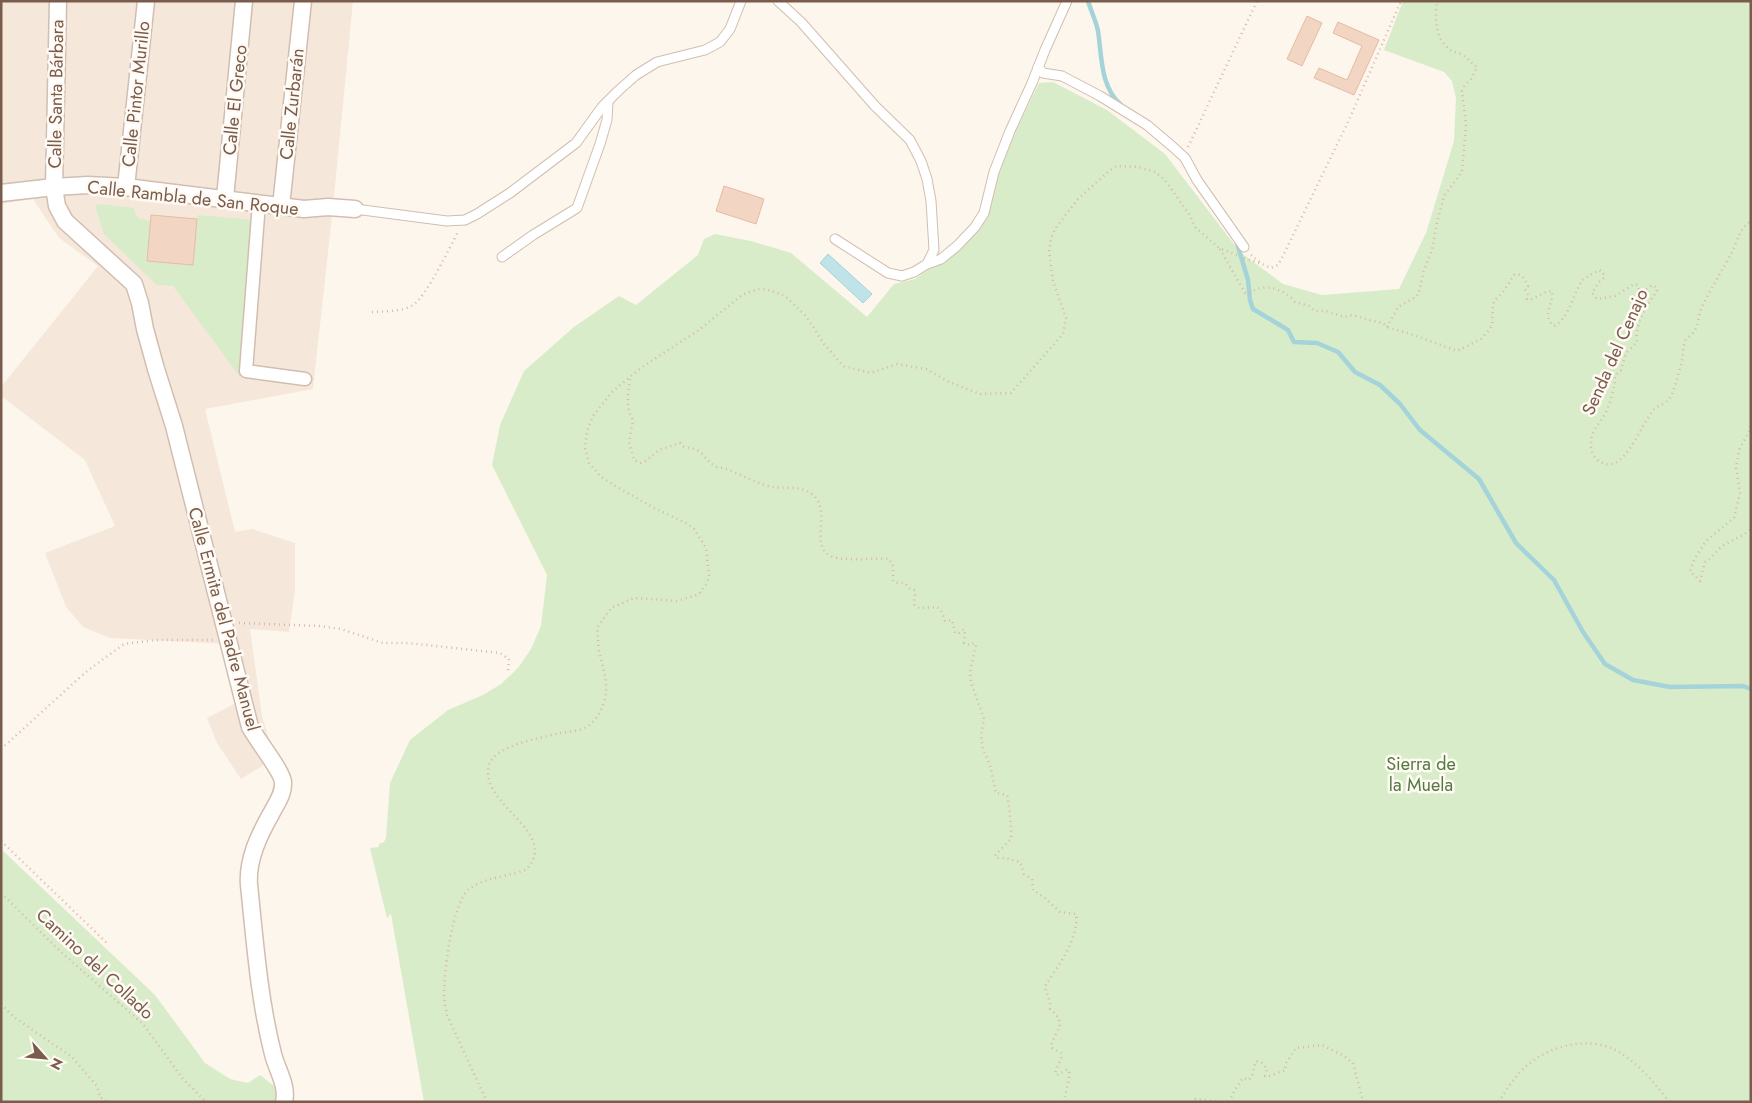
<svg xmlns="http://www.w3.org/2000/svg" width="1752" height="1103" viewBox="0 0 1752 1103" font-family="Jost,sans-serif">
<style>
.residential{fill:#f5e8da}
.green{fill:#d8ecc9}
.water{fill:#bfe3e8;stroke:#a5d3da}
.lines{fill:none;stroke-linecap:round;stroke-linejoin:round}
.stream{stroke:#a5d3da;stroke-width:4.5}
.building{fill:#f3d5c3;stroke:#e6bba3}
.service-casing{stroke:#d1beb0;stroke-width:11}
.pedestrian-casing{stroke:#d1beb0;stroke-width:15}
.minor-casing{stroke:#d1beb0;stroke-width:19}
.path{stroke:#d9b8a5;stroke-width:2.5;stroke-dasharray:1 4;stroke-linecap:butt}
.service{stroke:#fff;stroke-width:9}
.pedestrian{stroke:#fff;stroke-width:12}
.minor{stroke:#fff;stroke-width:16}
.labels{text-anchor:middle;stroke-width:5;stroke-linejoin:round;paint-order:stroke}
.street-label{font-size:18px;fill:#7a5c4d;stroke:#fffaf3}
.park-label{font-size:18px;fill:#537a41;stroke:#fffaf3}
</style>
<rect width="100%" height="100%" fill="#fdf6ec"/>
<path class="residential" d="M1,1H353L333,207L313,389L205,409L235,532L252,529L295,543V591L289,632L250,629L262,716L270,743L277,757L241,779L217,743L207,718L238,702L228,644L110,638L83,627L66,607L45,553L115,526L85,460L1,396V387L98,266L59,238L33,199L1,204Z"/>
<g class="green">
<path d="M1403,1H1751V1102H424L391,914L387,918L370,848L379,847V844L384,842L386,838L390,783L410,740L448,710L483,695L501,684L518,668L531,649L541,626L547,575L492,465L500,425L524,371L574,327L619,296L636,305L698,255L704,239L715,234L751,241L791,253L867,317L894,284L915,279L959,249L986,220L1001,166L1021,120L1039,83L1053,82L1107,110L1165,154L1240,252L1283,284L1322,295L1399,289L1426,233L1454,141L1456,98L1452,81L1444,72L1384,50Z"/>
<path d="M100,204L134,208L135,213L138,218L150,221L147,261L193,265L198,215L255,220L240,377L173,286L157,285L104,234L95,206Z"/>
<path d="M1,849L155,995L205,1063L230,1079L248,1083L260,1075L277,1088L276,1102H1Z"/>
</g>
<path class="water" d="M828,254L872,294L863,303L820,263Z"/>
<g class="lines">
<g class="stream">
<path d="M1088,1C1091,11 1096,21 1098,31C1102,57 1100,86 1121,105"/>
<path d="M1237,243L1248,280L1250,300L1253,309L1288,330L1294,342L1317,343L1338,352L1355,372L1380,385L1400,404L1420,430L1479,479L1516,543L1554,580L1583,632L1605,664L1633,680L1670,687L1743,686L1751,689"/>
</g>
</g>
<g class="building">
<path d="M1307,16L1322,23L1302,66L1287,59Z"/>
<path d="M1338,22L1379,40L1354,95L1314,78L1319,68L1347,80L1362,46L1333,33Z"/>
<path d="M724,186L764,199L756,224L716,211Z"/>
<path d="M151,215L197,219L193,265L147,261Z"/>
</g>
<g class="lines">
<defs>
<g id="service">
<path d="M778,1L801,22L875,106L910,140L921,161L927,179L931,201L934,250L927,264L914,272L902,276L888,273L835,239"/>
<path d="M1038,67L1043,73L1062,76L1100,96L1147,125L1173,147L1185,158L1197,180L1244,247"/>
<path d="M355,209L447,221L465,220L477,214L510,193L576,143L602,107L618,91L636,75L657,62L705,50L720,42L730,29L741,1"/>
<path d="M502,257L533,235L577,208L600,144L607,120L608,101"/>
<path d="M927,264L941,259L957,246L975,227L984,213L994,172L1010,131L1032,83L1045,50L1067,1"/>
</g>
<path id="pedestrian" d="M259,203L246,371L305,379"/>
<g id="minor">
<path d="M58,1L54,187L57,206L65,221L134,284L140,303L145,329L156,369L174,426L250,727C257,740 282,771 283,782C284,794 276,804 271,814C259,835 247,860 249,885C255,942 259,999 273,1054C277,1070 288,1086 284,1102"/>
<path d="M126,187L146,1"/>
<path d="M1,193L54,187L88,185L126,187L304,209L328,207L355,209"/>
<path d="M225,198L244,1"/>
<path d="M281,206L303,1"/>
</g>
</defs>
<use href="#service" class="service-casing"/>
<use href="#pedestrian" class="pedestrian-casing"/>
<use href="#minor" class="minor-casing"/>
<g class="path">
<path d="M1188,147L1257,1"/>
<path d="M1220,249L1245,293C1251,293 1252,291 1257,289C1269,284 1288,292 1295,302L1309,306L1315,311H1326L1344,317L1353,315L1368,320L1383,323L1387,327L1414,335L1457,351L1481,339L1489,330L1492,325L1493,306L1494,301L1503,292L1514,275L1517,274C1523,275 1525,280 1528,286L1525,289L1528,295L1527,299L1530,300L1546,292L1552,291C1554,303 1541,315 1554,326C1568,320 1574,293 1582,280L1599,270L1603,272L1604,278L1599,282L1592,293L1597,299L1615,296L1634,284L1638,285L1639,290L1644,291L1652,285L1657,288V291C1647,305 1634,325 1637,342L1626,353L1621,370L1615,376C1615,388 1611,401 1606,412C1600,424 1590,430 1591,446C1591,459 1605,469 1617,462C1631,453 1642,425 1652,412C1657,404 1667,405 1671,396C1676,385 1679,372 1682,360C1683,354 1683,347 1685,341C1687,337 1693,335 1695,330C1699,324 1698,315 1701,309C1710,290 1720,274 1730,256C1737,244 1738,229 1751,221"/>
<path d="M1251,255L1262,264L1271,268L1278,265L1283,256L1349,120L1401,1"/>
<path d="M1244,258L1262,264"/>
<path d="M372,312C385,311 402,312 413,305C426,297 450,247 458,232"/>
<path d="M1387,327L1398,307L1416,297L1419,293L1423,273L1432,250L1436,227L1444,196L1462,172L1466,125L1462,91L1465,85L1472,78L1477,67C1471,63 1467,57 1461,54C1456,52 1451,52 1447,47C1435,37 1435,16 1437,1"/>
<path d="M630,379C628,394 625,406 633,420L629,442L634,460L641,463L646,461L659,450L680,443L682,446C687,448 693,448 697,450C705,455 708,463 717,467C721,468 725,468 729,470C742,475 754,482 768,486C783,490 799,484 812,494C831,509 813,536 825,552C835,564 873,557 889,559L893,566V581L898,583H905L910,589L914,590C917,595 912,601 915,606L919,608L937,607L941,610L945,621L952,620L955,633H959L964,629L965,634L964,643L970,645L974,643L976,645L970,671L971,682L984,719L981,736L983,749L990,765L996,793L1007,795C1009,800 1012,836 1011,838C1008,844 999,849 995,856L997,858H1005L1020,862L1024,874L1032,879L1033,890L1045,898L1060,912L1076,914C1079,939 1058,966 1045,986C1046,994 1051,1000 1050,1009C1069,1026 1055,1028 1051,1047L1053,1049L1061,1053L1062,1056L1055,1073L1057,1075L1066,1070H1069C1071,1082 1064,1090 1065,1102"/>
<path d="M1751,421L1749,432L1739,450L1736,468L1740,493L1734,518L1706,541L1695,558L1690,571L1700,581L1705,562C1712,558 1714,554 1720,548C1728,541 1741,538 1751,529"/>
<path d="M239,623L320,626L341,629L383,643H408L500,653L509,659L508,671"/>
<path d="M1,749L87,671L124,644L155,640H213"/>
<path d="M1,841L109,945"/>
<path d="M1,893L61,952L143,1024L183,1079L206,1102"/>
<path d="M1,1004L14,1017L72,1057L97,1086L100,1097L107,1102"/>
<path d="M487,1102L447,1015C446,1009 444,1002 444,996C444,973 452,903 469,889C484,877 510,877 527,869C560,831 478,805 489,765C494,746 539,738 556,734C563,732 571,732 579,730C595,726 604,708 606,692C607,678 602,665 599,651C598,643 598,636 597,628L611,608L634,598L677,601L699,594L707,583L709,575L706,548L694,529L688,524L654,508L617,487L601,477L589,463L585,449L587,431L593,416L613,391L642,367L699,330L742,295L758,289H766L785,296L806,316L824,344L843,366L871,373L897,364L926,369L949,382L980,394L1011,393L1063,334L1066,318L1053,281L1049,251L1051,239L1055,229L1078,199L1108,172L1116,166L1139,167L1155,172L1165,180L1189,214L1195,227L1219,248L1237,255"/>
<path d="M1191,1102L1194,1099L1222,1102"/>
<path d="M1229,1102L1236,1088L1243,1078L1249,1080L1252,1075L1256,1061L1262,1063L1267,1069L1265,1076C1273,1077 1277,1071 1285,1071L1286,1063L1296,1048L1322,1045L1344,1056L1353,1063L1363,1102"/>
<path d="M1499,1102C1507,1088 1518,1072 1530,1063C1552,1045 1591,1036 1617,1051C1638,1063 1655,1083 1669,1102"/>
</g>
<use href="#service" class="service"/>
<use href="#pedestrian" class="pedestrian"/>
<use href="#minor" class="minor"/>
</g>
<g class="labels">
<g class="street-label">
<text transform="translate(56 94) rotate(-89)" y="6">Calle Santa Bárbara</text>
<text transform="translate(136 94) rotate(-84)" y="6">Calle Pintor Murillo</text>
<text transform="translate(235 100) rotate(-84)" y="6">Calle El Greco</text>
<text transform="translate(292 104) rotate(-84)" y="6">Calle Zurbarán</text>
<text transform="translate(193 198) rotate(6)" y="6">Calle Rambla de San Roque</text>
<text transform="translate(1615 352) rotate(-66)" y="6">Senda del Cenajo</text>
<text transform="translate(224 619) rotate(75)" y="6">Calle Ermita del Padre Manuel</text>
<text transform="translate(95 964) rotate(43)" y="6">Camino del Collado</text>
</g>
<g class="park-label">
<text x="1421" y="770">Sierra de<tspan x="1421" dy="21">la Muela</tspan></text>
</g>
</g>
<rect width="1752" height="1103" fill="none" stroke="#7a5c4d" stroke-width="5"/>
<g transform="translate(45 1058) rotate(117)" stroke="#fffaf3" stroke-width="4" paint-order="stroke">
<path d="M0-4L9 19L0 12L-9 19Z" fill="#7a5c4d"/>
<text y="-8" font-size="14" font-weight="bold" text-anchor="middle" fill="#7a5c4d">N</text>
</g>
</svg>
